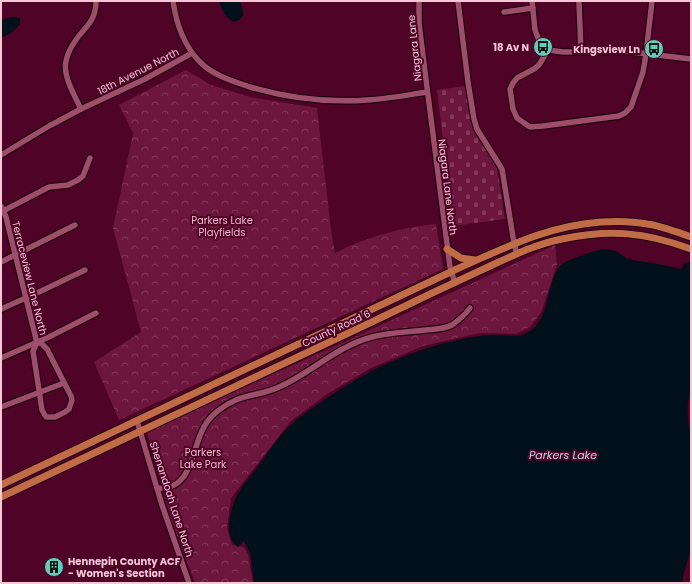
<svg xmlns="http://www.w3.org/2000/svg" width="692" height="584" viewBox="0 0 692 584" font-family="Poppins,sans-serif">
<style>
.cemetery{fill:url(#cemetery-stones)}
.park{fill:url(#park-crowns)}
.water{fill:#01101a}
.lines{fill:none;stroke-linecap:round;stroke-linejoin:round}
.minor-casing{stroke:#250210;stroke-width:8}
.major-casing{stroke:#250210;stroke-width:9}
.minor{stroke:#9c4e6a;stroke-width:5.5}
.major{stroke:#c06d47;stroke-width:7}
.labels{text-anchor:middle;stroke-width:4;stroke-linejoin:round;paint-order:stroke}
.poi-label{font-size:10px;font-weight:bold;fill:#f5c8d5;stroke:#4e0327;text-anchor:end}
.street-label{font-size:10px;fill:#f5c8d5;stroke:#4e0327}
.park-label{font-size:10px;fill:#f7b8cb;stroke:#4e0327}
.water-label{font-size:11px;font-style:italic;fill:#bdd8eb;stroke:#4e0327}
</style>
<defs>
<pattern id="cemetery-stones" width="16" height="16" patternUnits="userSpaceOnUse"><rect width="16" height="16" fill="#6d163d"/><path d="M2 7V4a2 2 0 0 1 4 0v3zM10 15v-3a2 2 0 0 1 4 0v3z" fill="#823658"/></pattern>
<pattern id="park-crowns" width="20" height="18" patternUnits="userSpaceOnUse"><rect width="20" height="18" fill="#6d163d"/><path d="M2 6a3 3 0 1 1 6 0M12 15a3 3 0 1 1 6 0" fill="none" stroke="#823658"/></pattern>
</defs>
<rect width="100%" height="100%" fill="#4e0327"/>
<path class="cemetery" d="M465,86L471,122L497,168L505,219L453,226L437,90Z"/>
<g class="park">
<path d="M186,70L211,85L250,97L317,108L331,230L335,253C341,251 346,247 352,245C379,234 407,227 436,224L443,269L119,420L94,362L141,332L113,228L133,133L119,105Z"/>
<path d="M555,245L557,264L541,313L530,327L516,334L480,333L423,346L371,368L327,394L291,421L231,498L227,528L232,545L244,547L248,554L253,583H195L172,522L147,432Z"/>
</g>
<g class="water">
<path d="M219,1H240L243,11V16L239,20L234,22C225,18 222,10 219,1Z"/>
<path d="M12,17L20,18V24C15,30 9,36 1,37V20Z"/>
<path d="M605,249L616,251L626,258L638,261L653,263L681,269L685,263L690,262L691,264V390C686,402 687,422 691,434V549L684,572L682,583H254L250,553L244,541L238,547C224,537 229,517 234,503C238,490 249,478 257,468C268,452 279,435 293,423C301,415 311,409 320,403C360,374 405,352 453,341C465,338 477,336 489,335C501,334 514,338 525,334C552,321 544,287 560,266C565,260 596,250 605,249Z"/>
</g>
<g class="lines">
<defs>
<g id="minor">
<path d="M173,1C176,23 183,44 199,61C212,75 232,81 250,87C288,98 327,103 367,100C387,99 407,95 427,92"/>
<path d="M419,1V23L423,56L450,267L455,283"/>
<path d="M458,1L468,82L474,119L477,129L502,169L514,243L517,254"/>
<path d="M532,1L535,30L538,38L541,44L548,50L563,52L623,51L691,59"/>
<path d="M579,3L581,51"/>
<path d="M504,12L533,8"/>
<path d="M548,50L539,65L534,69L517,78L513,83L510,89L513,109L517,118L530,127L543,126L619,116L625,113L631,107L643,72L646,54L652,1"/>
<path d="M81,109C64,75 56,62 83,31C92,21 96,14 96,1"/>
<path d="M1,155L49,126L81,109L145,79L192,53"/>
<path d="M1,206L6,217L37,343"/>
<path d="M1,212L49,187L68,185L78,180L83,176L90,158"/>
<path d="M1,262L75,225"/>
<path d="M1,309L37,293L85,270"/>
<path d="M37,343H41L47,349L71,396L72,400L69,409L65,412L55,417H46L42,410L33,351Z"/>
<path d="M1,358L49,337L96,313"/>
<path d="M1,407L64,383"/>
<path d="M137,421L162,505L189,583"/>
<path d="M157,488C193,491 191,449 204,427C210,415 224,405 236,400C250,394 265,394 279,387C311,373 337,346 372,337C389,332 408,332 426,330C435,329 445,329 452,325C459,320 465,315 470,308"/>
</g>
<g id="major">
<path d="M447,249L461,258L475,260"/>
<path d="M1,485L459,268C507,247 547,226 601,222C616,221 632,221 647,224C662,226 677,232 691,237"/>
<path d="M1,497C126,438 251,379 376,320C413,302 451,284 488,267C512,256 536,244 562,239C610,229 645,232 691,249"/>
</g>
</defs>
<use href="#minor" class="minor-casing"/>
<use href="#major" class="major-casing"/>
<use href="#minor" class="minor"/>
<use href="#major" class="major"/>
</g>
<defs>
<symbol id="bus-disc" viewBox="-11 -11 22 22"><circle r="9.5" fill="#5dceb9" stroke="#4e0327"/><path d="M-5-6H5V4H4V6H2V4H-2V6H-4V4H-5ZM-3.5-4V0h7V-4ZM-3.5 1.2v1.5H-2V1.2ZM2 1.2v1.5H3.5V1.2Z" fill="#111"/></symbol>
<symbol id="building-disc" viewBox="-11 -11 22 22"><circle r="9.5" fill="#5dceb9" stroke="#4e0327"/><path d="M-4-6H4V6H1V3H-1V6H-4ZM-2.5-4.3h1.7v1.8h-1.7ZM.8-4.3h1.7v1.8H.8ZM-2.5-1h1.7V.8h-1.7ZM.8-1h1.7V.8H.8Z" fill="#111"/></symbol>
</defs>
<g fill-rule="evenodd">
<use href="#bus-disc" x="532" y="36" width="22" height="22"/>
<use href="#bus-disc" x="643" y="38" width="22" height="22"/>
<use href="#building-disc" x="43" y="556" width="22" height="22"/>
</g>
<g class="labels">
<g class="poi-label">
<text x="529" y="51">18 Av N</text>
<text x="640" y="53">Kingsview Ln</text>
<text x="68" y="565" text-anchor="start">Hennepin County ACF<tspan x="68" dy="12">- Women's Section</tspan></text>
</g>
<g class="street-label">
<text transform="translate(414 48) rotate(-96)" y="4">Niagara Lane</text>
<text transform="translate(138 71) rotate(-27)" y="4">18th Avenue North</text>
<text transform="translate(448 187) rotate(83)" y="4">Niagara Lane North</text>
<text transform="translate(30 278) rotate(76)" y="4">Terraceview Lane North</text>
<text transform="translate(336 328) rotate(-25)" y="4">County Road 6</text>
<text transform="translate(172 499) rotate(72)" y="4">Shenandoah Lane North</text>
</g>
<g class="park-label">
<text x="222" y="224">Parkers Lake<tspan x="222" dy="12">Playfields</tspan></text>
<text x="203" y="456">Parkers<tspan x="203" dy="12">Lake Park</tspan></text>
</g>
<g class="water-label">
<text x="563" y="459">Parkers Lake</text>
</g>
</g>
<rect width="692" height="584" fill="none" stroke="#f5c8d5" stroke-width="4"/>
</svg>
